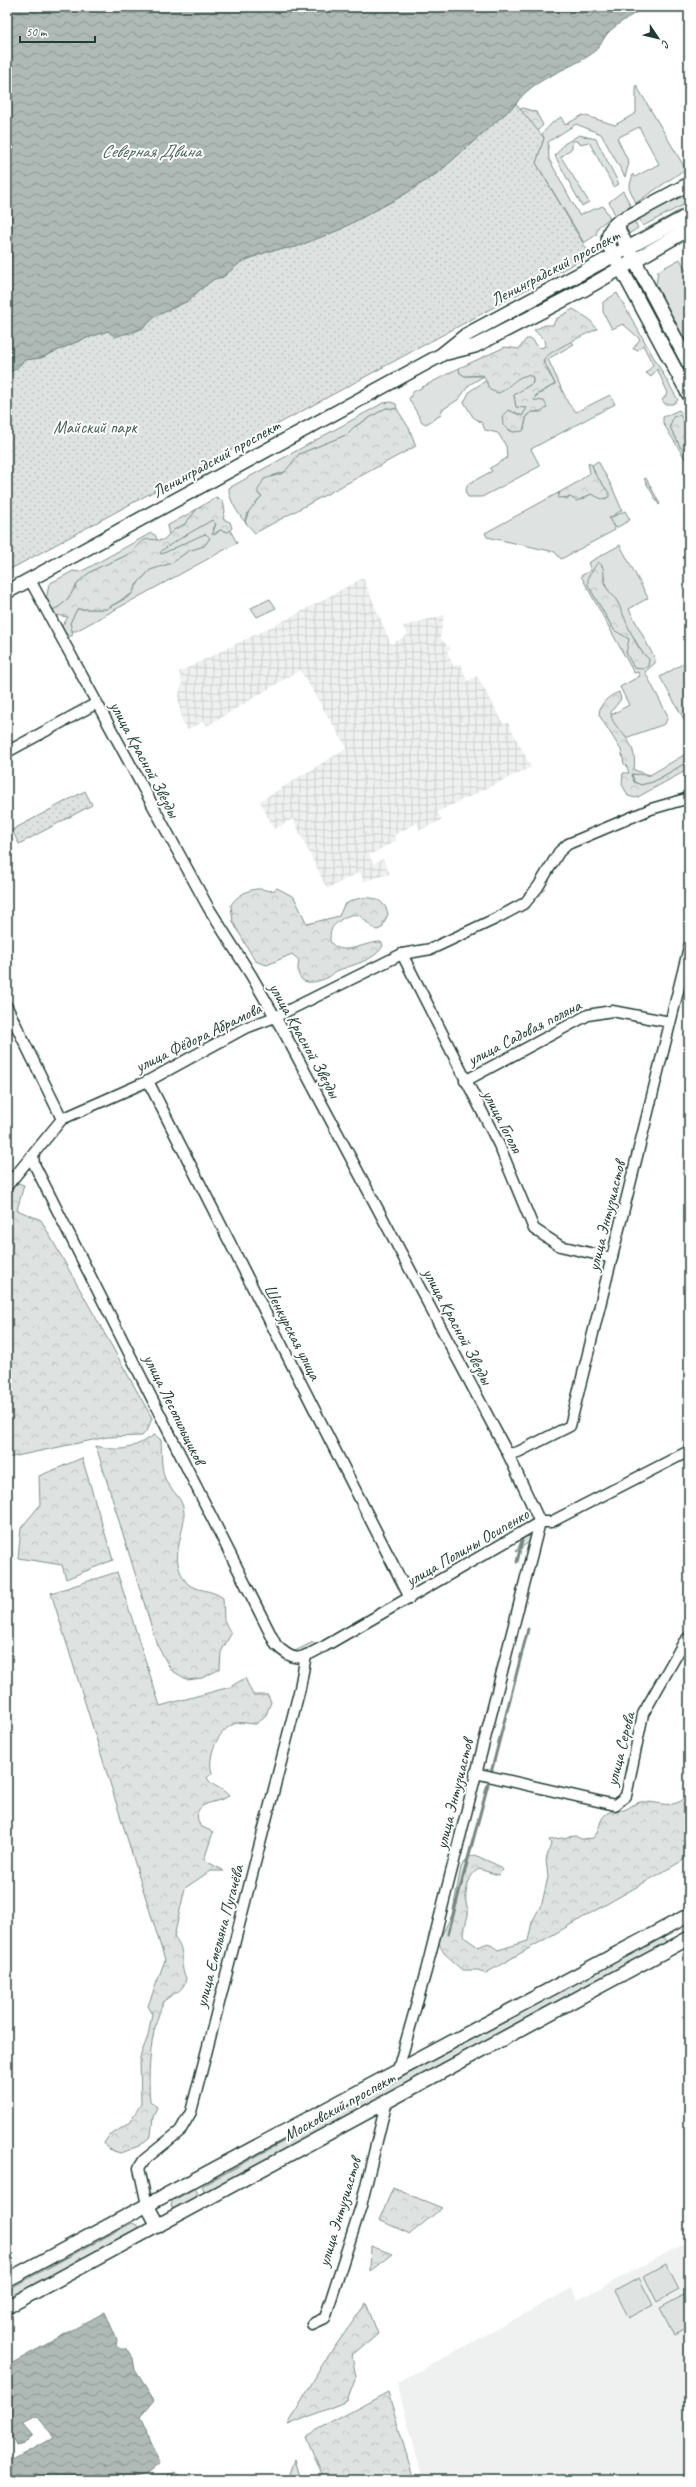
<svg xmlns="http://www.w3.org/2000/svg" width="696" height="2487" viewBox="0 0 696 2487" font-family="Caveat,sans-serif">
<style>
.built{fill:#eef1f0}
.industrial{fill:url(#industrial-grid)}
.grass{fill:#dee3e2;stroke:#7e908b;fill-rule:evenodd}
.forest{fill:url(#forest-crowns);stroke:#7e908b}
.wetland{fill:url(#wetland-marsh);stroke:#7e908b}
.park{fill:url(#park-dots);stroke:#7e908b}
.water{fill:url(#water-waves);stroke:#758883}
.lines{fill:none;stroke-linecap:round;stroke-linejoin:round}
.stream{stroke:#758883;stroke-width:3}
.minor-casing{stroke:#1f3d34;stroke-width:13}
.major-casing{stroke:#1f3d34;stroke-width:16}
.minor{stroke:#fff;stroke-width:10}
.major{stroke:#fff;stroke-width:13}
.labels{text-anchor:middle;stroke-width:4;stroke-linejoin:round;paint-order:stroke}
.street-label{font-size:17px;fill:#1f3d34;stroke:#fff}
.park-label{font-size:17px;fill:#455e57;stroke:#fff}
.water-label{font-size:18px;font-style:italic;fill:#4a625b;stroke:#fff}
</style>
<defs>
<pattern id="industrial-grid" width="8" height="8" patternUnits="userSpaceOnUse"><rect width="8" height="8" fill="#eef1f0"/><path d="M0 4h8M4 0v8" fill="none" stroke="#ccd0ce"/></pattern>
<pattern id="forest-crowns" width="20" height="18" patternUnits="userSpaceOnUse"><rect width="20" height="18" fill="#dee3e2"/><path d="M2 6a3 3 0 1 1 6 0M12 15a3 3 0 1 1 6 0" fill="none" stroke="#bec4c2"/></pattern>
<pattern id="wetland-marsh" width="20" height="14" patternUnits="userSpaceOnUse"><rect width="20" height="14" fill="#dee3e2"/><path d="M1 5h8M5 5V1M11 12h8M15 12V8" fill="none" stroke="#bec4c2"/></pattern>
<pattern id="park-dots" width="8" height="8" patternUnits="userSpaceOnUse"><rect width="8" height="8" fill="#dee3e2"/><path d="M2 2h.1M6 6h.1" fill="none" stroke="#bec4c2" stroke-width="1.8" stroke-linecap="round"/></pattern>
<pattern id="water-waves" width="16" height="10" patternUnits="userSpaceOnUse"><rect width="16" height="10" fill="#afbab7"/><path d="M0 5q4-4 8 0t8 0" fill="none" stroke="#8e9896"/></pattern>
</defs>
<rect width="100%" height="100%" fill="#fff"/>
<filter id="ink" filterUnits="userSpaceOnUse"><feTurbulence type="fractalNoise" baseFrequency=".025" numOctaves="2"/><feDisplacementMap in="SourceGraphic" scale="8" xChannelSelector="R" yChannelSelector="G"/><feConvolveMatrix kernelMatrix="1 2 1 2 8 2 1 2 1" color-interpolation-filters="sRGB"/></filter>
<g filter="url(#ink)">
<path class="built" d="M689,2241V2453L685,2456L689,2480H423L397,2383L572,2288L578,2300Z"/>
<path class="industrial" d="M363,578L391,644L408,635L403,626L444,615L440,638L451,649L447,651L453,666L461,664L467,681L477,676L504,724L508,723L531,767L437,812L442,820L420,830L417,823L394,835L396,841L369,855L373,864L383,859L390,874L364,881L360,872L327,889L293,819L274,829L260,801L347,748L300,670L210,724L207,726L204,721L187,730L182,721L178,698L182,683L179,672L291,617Z"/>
<g class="grass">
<path d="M636,85L688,173L681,172L636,203L629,188L633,174L635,177L659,164L639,127L617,138L629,163L625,177L601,134L576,124L548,142L549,159L579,215L603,206L610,218L598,227L596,235L584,243L536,163L544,138L542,134L552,123L561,117L565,125L583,115L615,125L636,113Z"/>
<path d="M579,135L596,139L619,184L614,187L589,142L580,144L577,141H572V148L561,157L589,202L582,206L555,156L564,144Z"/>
<path d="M623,191L631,206L615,215L609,202Z"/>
<path d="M687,193L689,202L643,226L639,218Z"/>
<path d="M689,205V210L648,232L646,229Z"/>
<path d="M634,221L638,228L627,235L626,230L628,224Z"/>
<path d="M680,259L689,276V348L656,285L658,271Z"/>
<path d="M617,293L678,400L673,404H665L662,400L668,393L657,369L651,377L646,373L653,365L643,345L638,350L633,349L640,339L623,324L612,329L603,312V302Z"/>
<path d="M571,341L574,344L548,359L568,403L576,412L610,395L615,404L531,449L540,466L482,497H468L465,492L468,484L492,471L490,468L507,458L506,446L498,433L485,430L482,423L473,417L464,402L470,391L487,380L491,390H503C511,384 522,371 533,377V383L514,395L516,407L527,408L522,416L515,412L502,416L509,430L513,432L524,429L527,415L532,412H541L537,401L534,400L535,397L555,384L543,359L551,351Z"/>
<path d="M459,368L460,373L465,376H484L469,385L459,399L442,410L441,415L426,424L422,422L409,399L413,392Z"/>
<path d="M391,402L396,404L397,409L386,408L354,427L346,435L299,454L287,471L272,476L258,494L262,496C258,506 245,509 245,522C238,514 228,498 229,488L383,403Z"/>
<path d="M679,410L689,422V430L686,423L670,425V427L681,448L689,455V465L663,423V417Z"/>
<path d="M598,461L612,487L622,510L609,518L615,530L561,559L555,552L487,537L485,533L560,492L558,494L566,499L570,497L581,500L591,494L606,499L607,490L595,474L592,465Z"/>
<path d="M646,478L660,504L659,505L644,479Z"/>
<path d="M197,509L185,524L169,535L167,526Z"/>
<path d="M625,511L630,520L616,528L610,518Z"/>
<path d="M212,520L216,524L213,529L215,535L220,530L228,532L230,530L237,543L76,631H72L70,623L77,609H106L130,596L139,582L150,570L172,563L188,551L204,546L210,538L203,535L162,554L160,553C162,547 204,525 212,520Z"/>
<path d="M151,533L155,535L158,541C152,540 146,539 140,543C137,545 136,549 132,552C117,562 98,565 84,577C70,589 72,601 53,610V612L46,600L49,584L73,571L79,572L86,569Z"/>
<path d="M620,545L648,598L629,609L655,659V663L645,672L668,716L665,724L628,737H621L609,722L611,715L629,705L620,687L640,676L638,672L634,673L581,576L591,570L588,563ZM602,565L606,587L618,603L628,628L643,654L649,659L648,666L643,669C624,656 628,660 629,639L612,627L590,588V575Z"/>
<path d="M270,599L276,608L257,617L251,608Z"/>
<path d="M689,660V728L660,677Z"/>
<path d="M689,752V761L653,782L641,785L634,782L632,774L650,775Z"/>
<path d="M531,1536L530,1541L516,1552L523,1537Z"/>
<path d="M663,1935L667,1942L205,2193L202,2186Z"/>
<path d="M195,2188L199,2196L176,2209L171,2207L172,2201Z"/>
<path d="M132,2223L137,2225L138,2231L7,2301V2290Z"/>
<path d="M666,2264L679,2290L657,2302L644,2276Z"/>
<path d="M639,2278L653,2305L629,2318L615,2291Z"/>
<path d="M684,2295L689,2304V2327L674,2335L660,2308Z"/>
</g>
<g class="forest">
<path d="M523,108L536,112L543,125L529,140L513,113Z"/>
<path d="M573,309L589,319L597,329C588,333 543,354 543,361C544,368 552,377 555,384L536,395L534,400L544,401L547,407L543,411L532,412L527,415L523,431L513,432L503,425L502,416L508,410L522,416L527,408L516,407L514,395L533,383V377C519,370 509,390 498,393L490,390L483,375L465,376L460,373L459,368L505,347L519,349L526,339H532L539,348L544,347L546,342L534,330L545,325H553L556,319Z"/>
<path d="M386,408L397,409L409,428L416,446L255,533L245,522L249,511L262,496L258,494V490L264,479L284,473L299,454L346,435L354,427Z"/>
<path d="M680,415L689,430V455L681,448L670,427L673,417Z"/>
<path d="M588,463L592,465L595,474L609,493V497L602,499L591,494L577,501L570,497L558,498L560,492L576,483L590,473Z"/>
<path d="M216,497L223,501L225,511L223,519L230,522L232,528L228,532L220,530L212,535L216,524L212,520C204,525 162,548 160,553L162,554L200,536L206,534L210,538L204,546L188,551L172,563L150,570L136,585L133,593L106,609H77L70,623L73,635L67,638L60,629L68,617L55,615L53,610C72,601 71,589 84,577C97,565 117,562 132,552C138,548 138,542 145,540C151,538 157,541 163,540L175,529L185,524L197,509Z"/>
<path d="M598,562C608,568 601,579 606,587C610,593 616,598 619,605C627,621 634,648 649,659L648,666L643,669L634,668L626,653L629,639L614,630L588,585V577Z"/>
<path d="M619,692L621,699L611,712C610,731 639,735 634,770L650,775L632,774L634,782L641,785L653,782L689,761V769L636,798L628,796L622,784L623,773H629L627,767L624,764L621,750L599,715C599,703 609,696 619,692Z"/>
<path d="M277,888L294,897L307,924L339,916L344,905C358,895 384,893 388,914L382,928L377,930C369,927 366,920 360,916C351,911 337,921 332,928C330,932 330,937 330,941C341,959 366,941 381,942L383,945C378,959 353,965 339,970C335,971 332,975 329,977C309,986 294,985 299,960L292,954L267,965L255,961L233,922L231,905C236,897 246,890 257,889C264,888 271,894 277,888Z"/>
<path d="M15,1182L24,1185L17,1210L41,1220L152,1418L148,1429L142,1436L107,1437L7,1458V1191Z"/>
<path d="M155,1435L161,1440C162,1454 160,1470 167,1483C173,1492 183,1499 184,1512C185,1537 167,1558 187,1583C194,1591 212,1589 223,1598L224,1620L231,1634L221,1652L220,1669L202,1678L188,1680L171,1670L157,1645L96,1446C125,1453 131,1448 155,1435Z"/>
<path d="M82,1458L113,1560L66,1579L62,1565L18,1558L21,1528L40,1505L39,1476Z"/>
<path d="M117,1572L160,1706L230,1687L245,1678L253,1695H268L271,1702L266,1715L256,1724C249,1724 240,1721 234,1724C217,1731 207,1757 212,1773L207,1778C212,1787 222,1787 229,1796C215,1805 189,1800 200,1826L213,1832L204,1860L224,1871H210L185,1888L174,1937C189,1957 177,1960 186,1978C183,1996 170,1991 163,2004C151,2028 147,2074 150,2101L157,2107L153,2117L151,2136L139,2146L120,2153L108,2149L104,2143L108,2137L129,2123L141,2104L140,2057L148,2036L152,2013L148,2006L165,1960L51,1593Z"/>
<path d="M313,1642L315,1645L299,1654L291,1653Z"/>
<path d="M689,1793V1857L486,1973L478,1970H463L444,1953L438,1942L452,1915L461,1867L469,1857L476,1855C483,1860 501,1865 503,1870L498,1875L479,1869C468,1874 465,1892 466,1903C467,1907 469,1911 468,1915C466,1923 464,1929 464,1937L478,1947L488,1943L498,1950L528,1941L532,1922L542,1903L548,1877L546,1860L551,1844L549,1840L575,1836L581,1839L593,1838C600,1831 599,1819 606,1814C612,1810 617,1811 624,1810C630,1808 634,1803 640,1802C657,1800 675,1813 689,1793Z"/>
<path d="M393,2188L442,2208L410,2234L379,2220Z"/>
<path d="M371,2246L392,2254L370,2271Z"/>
<path d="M366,2303L378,2334L352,2356L356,2377L347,2401L288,2425L324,2362Z"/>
<path d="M388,2392L414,2480H324L306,2436Z"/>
<path d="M295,2459L301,2480H288Z"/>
<path d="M169,2475L167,2480H143L149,2476Z"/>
</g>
<path class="wetland" d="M175,2473L189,2480H167L169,2475Z"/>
<g class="park">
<path d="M516,104L544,138L536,163L590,255L7,571V373L16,369L25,360L41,358L81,340L108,331L130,334L143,328L156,316L190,300L197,292L214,279L223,277L241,262L269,251L296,247L339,230L402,196L439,172Z"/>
<path d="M85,791L92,805L19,844L12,830Z"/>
</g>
<g class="water">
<path d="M7,7H644C633,15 616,24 607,34C601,42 599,50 590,55C566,71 532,79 516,104L439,172L402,196L339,230L296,247L269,251L241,262L223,277L214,279L197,292L190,300L156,316L143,328L115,337L108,331L81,340L40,358L25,360L16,369L7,373Z"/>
<path d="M105,2312L117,2340L116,2346L120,2349H127L133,2358L135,2370L154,2400L140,2417L160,2463L147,2474L122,2480H7V2463L54,2437L37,2416L23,2423L33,2435L24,2444L16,2446L11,2435L7,2437V2366Z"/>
</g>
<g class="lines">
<g class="stream">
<path d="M517,1562L522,1541"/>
<path d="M491,1773L528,1629"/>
<path d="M448,1934L488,1784"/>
</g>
<defs>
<g id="minor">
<path d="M30,580L208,907L251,975L286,1036L508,1454L540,1522L426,1971L397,2073"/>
<path d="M7,752L97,703"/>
<path d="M402,954L499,1145L534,1229L560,1246L612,1258"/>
<path d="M7,1007L62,1119"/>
<path d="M148,1081L410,1598"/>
<path d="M465,1081L588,1015L612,1011L670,1022"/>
<path d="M33,1155L34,1164L276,1645C297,1665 301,1658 325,1646L540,1522H551L689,1451"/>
<path d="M7,1186L62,1119L148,1081L243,1029L275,1017L402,954L431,949L495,919L525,903L538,887L559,852L568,844L651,809L689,798"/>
<path d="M508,1454L518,1452L570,1426L689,947"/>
<path d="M475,1773L615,1805L626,1796L643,1714L684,1642L689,1637"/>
<path d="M147,2205L139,2168L144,2160L180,2131L191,2112L300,1688L306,1655"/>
<path d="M312,2324L325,2318L361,2206L387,2100"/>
</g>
<g id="major">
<path d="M689,184L618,222C609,229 606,237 610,248L689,395"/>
<path d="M618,222L619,231L689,364"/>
<path d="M447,353L475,346L583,290L689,229"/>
<path d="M7,592L441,355L466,335L689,215"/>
<path d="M147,2205L158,2226"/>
<path d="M7,2280L689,1915"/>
<path d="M7,2307L689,1938"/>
</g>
</defs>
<use href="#minor" class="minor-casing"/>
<use href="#major" class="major-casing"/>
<use href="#minor" class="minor"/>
<use href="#major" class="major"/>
</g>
</g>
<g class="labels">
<g class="street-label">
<text transform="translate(555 267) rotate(-28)" y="6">Ленинградский проспект</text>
<text transform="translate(216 458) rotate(-29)" y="6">Ленинградский проспект</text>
<text transform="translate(145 759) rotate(62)" y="6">улица Красной Звезды</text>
<text transform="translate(524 1032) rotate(-27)" y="6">улица Садовая поляна</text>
<text transform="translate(198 1037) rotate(-26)" y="6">улица Фёдора Абрамова</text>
<text transform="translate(305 1040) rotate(61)" y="6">улица Красной Звезды</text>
<text transform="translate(503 1121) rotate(63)" y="6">улица Гоголя</text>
<text transform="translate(606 1216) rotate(-76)" y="6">улица Энтузиастов</text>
<text transform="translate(458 1326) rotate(62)" y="6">улица Красной Звезды</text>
<text transform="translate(293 1332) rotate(63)" y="6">Шенкурская улица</text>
<text transform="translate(175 1409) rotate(64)" y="6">улица Лесопильщиков</text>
<text transform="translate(467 1547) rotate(-30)" y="6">улица Полины Осипенко</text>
<text transform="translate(620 1749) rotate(-76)" y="6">улица Серова</text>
<text transform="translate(454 1794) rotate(-76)" y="6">улица Энтузиастов</text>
<text transform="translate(219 1936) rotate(-75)" y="6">улица Емельяна Пугачёва</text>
<text transform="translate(339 2106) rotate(-29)" y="6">Московский проспект</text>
<text transform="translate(339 2212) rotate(-73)" y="6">улица Энтузиастов</text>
</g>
<g class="park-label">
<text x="95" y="433">Майский парк</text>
</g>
<g class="water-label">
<text x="151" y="157">Северная Двина</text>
</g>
</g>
<rect width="696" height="2487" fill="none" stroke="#fff" stroke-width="24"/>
<rect x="12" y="12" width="672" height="2463" fill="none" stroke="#1f3d34" stroke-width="1.5" filter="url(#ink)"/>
<g transform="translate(658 38) rotate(125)" stroke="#ffffff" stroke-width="3" paint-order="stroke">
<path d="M0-3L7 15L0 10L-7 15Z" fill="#1f3d34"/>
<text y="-6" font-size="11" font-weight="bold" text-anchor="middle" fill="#1f3d34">С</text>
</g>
<path d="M20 36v6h75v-6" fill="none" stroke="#1f3d34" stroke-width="2"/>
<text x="26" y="36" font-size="12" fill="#1f3d34" stroke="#ffffff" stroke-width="3" paint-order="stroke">50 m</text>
</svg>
